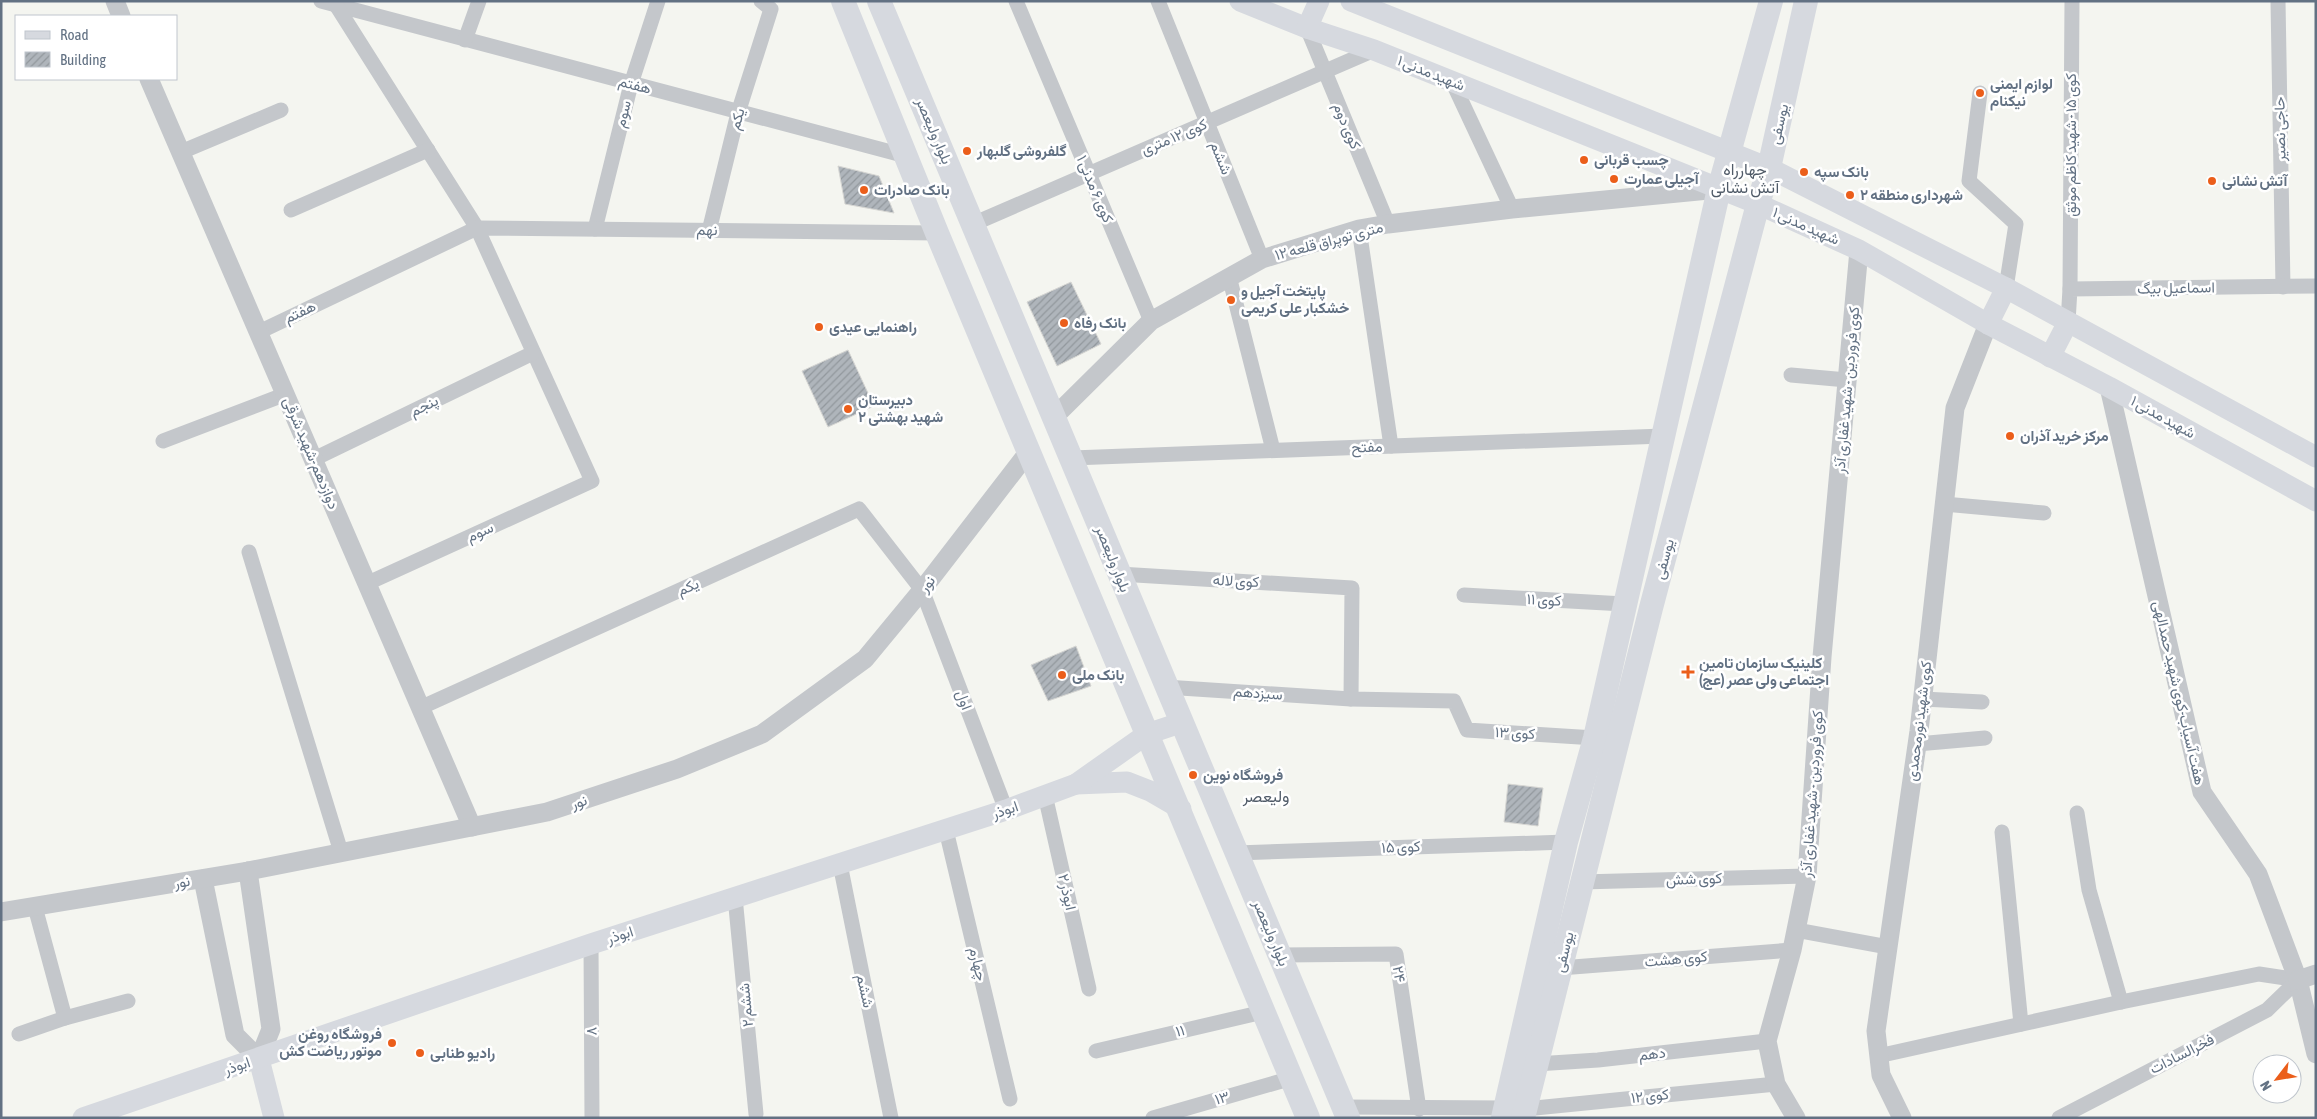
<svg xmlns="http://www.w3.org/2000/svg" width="2317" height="1119" viewBox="0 0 2317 1119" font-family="'Asap Condensed',Vazirmatn,sans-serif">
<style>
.building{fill:url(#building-hatch);stroke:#d6d6d3}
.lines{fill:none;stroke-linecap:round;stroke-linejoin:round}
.minor{stroke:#c4c7cb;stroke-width:15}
.tertiary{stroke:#c4c7cb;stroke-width:19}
.secondary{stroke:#d6d9df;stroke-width:21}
.primary{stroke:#d6d9df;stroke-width:24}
.poi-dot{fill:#eb5e1a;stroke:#fff;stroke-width:2}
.labels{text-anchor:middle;stroke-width:5;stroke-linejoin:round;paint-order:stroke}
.street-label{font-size:15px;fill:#627183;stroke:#fff}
.poi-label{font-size:15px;font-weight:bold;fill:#627183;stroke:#fff;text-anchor:start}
.neighbourhood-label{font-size:16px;fill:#505b68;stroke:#fff}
</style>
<defs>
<pattern id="building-hatch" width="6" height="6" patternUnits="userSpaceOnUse" patternTransform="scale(1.25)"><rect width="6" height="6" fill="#afb5bb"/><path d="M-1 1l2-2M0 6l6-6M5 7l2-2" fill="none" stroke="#92989d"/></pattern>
</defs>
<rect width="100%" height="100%" fill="#f4f5f0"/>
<g class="building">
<path d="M838,166L879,176L894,213L845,204Z"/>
<path d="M1071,282L1101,344L1057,366L1027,302Z"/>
<path d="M848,350L874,406L828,427L802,371Z"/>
<path d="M1076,646L1091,686L1048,701L1031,665Z"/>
<path d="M1508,784L1543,788L1538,826L1504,822Z"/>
</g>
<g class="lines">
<g class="minor">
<path d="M321,1L906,156"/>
<path d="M1016,1L1151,321"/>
<path d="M1158,1L1262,259"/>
<path d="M2278,1L2283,287"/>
<path d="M336,5L477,228L592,481L368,583"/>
<path d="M1307,28L1388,224"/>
<path d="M465,40L479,1"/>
<path d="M1452,81L1512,209"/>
<path d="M1980,93L1969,181L2016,224L2006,288"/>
<path d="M181,152L281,110"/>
<path d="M291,210L428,150"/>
<path d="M973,224L1374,50"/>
<path d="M595,229L631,84L658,1"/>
<path d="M1359,229L1391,446"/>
<path d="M709,231L738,113L771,9L761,1"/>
<path d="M1229,276L1273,450"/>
<path d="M2070,289L2072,1"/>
<path d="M2068,322L2070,289L2316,286"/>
<path d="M259,332L477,228L937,233"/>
<path d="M1791,375L1847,380"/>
<path d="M163,441L286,394"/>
<path d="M1072,458L1663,436"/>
<path d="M314,459L533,353"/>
<path d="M1944,504L2044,513"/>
<path d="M249,552L341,852"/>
<path d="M1119,574L1352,588L1351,699"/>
<path d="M1464,595L1624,604"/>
<path d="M1165,687L1351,699L1454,701L1467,730L1595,738"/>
<path d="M1923,699L1982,702"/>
<path d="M422,707L859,509L922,590L1006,810"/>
<path d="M1917,744L1985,738"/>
<path d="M1045,795L1089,989"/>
<path d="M2077,813L2089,890L2121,1002"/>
<path d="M946,830L1010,1099"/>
<path d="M2002,832L2021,1024"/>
<path d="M1236,853L1566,842"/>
<path d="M840,864L891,1118"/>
<path d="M1581,882L1807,876"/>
<path d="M735,897L756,1114"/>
<path d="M35,907L65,1018"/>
<path d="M1796,930L1888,947"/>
<path d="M591,944L592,1118"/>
<path d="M1281,955L1396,954L1419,1109"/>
<path d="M1560,968L1792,950"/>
<path d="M19,1034L65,1018L128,1001"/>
<path d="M1096,1051L1263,1012"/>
<path d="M1878,1056L2121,1002L2259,974L2298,980"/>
<path d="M1536,1064L1598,1060L1767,1041"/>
<path d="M1343,1107L1505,1108"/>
<path d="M1525,1109L1776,1084"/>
<path d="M1153,1118L1292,1078"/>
<path d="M2059,1118L2267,1010L2298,980"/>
</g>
<g class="tertiary">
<path d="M115,1L121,16"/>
<path d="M149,79L472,827"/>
<path d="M2109,387L2202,792L2258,874L2298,980L2316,1054"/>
<path d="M1054,417L1151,321L1262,259L1359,229L1388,224L1512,209L1719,189"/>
<path d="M203,879L235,1035L259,1059L271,1029L248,871"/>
<path d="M1,912L248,871L547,812L677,769L762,734L865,659L922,590L1030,450"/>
<path d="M2298,980L2316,974"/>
<path d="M1796,1118L1776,1084L1767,1041L1792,950L1807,876L1822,657L1859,250"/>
<path d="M1902,1118L1881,1075L1876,1031L1919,731L1955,408L1988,324"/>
</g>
<g class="secondary">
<path d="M1240,1L1307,28L1374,50L1758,204L1859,250L1988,324L2109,387L2316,501"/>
<path d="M1351,1L1769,168L2006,288L2316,457"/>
<path d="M1307,28L1319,1"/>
<path d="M1988,324L2006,288"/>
<path d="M2050,357L2068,322"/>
<path d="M1076,784L1127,782L1150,791L1181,809"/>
<path d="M259,1059L274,1118"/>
<path d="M83,1118L591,944L1006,810L1076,784L1147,734L1180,723"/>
</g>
<g class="primary">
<path d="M843,1L937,233L1308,1118"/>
<path d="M879,1L1348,1118"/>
<path d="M1503,1118L1566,842L1595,738L1719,189L1771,1"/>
<path d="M1523,1118L1651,608L1758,204L1769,168L1806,1"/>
</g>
</g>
<g class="poi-dot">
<circle cx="1980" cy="93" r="5"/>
<circle cx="967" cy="151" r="5"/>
<circle cx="1584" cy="160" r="5"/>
<circle cx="1804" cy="172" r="5"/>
<circle cx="1614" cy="179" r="5"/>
<circle cx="2212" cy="181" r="5"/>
<circle cx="864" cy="190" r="5"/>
<circle cx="1850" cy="195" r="5"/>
<circle cx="1231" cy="300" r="5"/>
<circle cx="1064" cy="323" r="5"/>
<circle cx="819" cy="327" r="5"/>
<circle cx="848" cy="409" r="5"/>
<circle cx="2010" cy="436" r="5"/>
<path d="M1685.5 664.5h5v5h5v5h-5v5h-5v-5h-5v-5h5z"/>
<circle cx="1062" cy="675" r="5"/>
<circle cx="1193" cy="775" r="5"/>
<circle cx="392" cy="1043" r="5"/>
<circle cx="420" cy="1053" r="5"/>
</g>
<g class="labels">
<g class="street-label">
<text transform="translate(1431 73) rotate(22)" y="5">شهید مدنی ۱</text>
<text transform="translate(635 85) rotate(15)" y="5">هفتم</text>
<text transform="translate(623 114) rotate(-76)" y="5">سوم</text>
<text transform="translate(737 119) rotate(-75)" y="5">یکم</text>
<text transform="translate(1779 124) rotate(-77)" y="5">یوسفی</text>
<text transform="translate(1347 126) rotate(67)" y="5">کوی دوم</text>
<text transform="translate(2280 129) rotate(-91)" y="5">حاجی نصیر</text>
<text transform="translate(934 131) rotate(67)" y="5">بلوار ولیعصر</text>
<text transform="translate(1174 137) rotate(-23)" y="5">کوی ۱۲ متری</text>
<text transform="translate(2071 145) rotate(-90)" y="5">کوی ۱۵ - شهید کاظم موثق</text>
<text transform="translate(1221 158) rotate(68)" y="5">ششم</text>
<text transform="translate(1095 189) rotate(67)" y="5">کوی ۶ مدنی ۱</text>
<text transform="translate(1806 226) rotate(24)" y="5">شهید مدنی ۱</text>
<text transform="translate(707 230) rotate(1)" y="5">نهم</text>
<text transform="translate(1329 241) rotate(-15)" y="5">۱۲ متری توپراق قلعه</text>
<text transform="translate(2176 288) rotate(-1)" y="5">اسماعیل بیگ</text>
<text transform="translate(300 312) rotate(-25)" y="5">هفتم</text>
<text transform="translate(1847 390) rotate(-85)" y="5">کوی فروردین - شهید غفاری آذر</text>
<text transform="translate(424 406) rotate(-26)" y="5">پنجم</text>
<text transform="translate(2163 417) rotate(29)" y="5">شهید مدنی ۱</text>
<text transform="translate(1367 447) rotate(-2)" y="5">مفتح</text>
<text transform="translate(311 453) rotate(67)" y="5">دوازدهم-شهید شرقی</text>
<text transform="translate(480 532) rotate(-24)" y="5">سوم</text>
<text transform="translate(1113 559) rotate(68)" y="5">بلوار ولیعصر</text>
<text transform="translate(1664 559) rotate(-75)" y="5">یوسفی</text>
<text transform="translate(1236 581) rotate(3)" y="5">کوی لاله</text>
<text transform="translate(927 584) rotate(-52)" y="5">نور</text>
<text transform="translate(688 587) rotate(-24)" y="5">یکم</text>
<text transform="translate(1544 600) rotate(3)" y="5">کوی ۱۱</text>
<text transform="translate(1258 693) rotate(4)" y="5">سیزدهم</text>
<text transform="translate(2179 693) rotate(77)" y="5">هفت آسیاب-کوی شهید حمدالهی</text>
<text transform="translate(964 700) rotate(69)" y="5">اول</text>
<text transform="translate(1919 721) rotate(-83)" y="5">کوی شهید نورمحمدی</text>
<text transform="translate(1515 733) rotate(3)" y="5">کوی ۱۳</text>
<text transform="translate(1812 794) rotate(-86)" y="5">کوی فروردین - شهید غفاری آذر</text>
<text transform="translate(579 802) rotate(-18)" y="5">نور</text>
<text transform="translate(1005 810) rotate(-19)" y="5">ابوذر</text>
<text transform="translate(1401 847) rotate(-2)" y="5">کوی ۱۵</text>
<text transform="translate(1694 879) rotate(-2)" y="5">کوی شش</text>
<text transform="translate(182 882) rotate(-10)" y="5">نور</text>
<text transform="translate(1067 892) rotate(77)" y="5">۲ ابوذر</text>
<text transform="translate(1271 933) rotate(67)" y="5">بلوار ولیعصر</text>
<text transform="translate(620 935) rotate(-18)" y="5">ابوذر</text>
<text transform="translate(1564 952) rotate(-76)" y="5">یوسفی</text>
<text transform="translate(1676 959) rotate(-5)" y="5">کوی هشت</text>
<text transform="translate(978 964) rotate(77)" y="5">چهارم</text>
<text transform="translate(1399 974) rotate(81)" y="5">۲۴</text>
<text transform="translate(865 991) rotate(78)" y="5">ششم</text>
<text transform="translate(746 1005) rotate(-95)" y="5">ششم ۲</text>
<text transform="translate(592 1031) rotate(-90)" y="5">۸</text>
<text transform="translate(1180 1031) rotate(-13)" y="5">۱۱</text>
<text transform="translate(1652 1054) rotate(-7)" y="5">دهم</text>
<text transform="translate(2182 1054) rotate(-27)" y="5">فخرالسادات</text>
<text transform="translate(237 1066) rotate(-19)" y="5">ابوذر</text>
<text transform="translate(1650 1096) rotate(-6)" y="5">کوی ۱۲</text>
<text transform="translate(1222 1098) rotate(-16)" y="5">۱۳</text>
</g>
<g class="poi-label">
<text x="1990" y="89">لوازم ایمنی<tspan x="1990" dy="17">نیکنام</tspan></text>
<text x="977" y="156">گلفروشی گلبهار</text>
<text x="1594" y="165">چسب قربانی</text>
<text x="1814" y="177">بانک سپه</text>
<text x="1624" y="184">آجیلی عمارت</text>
<text x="2222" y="186">آتش نشانی</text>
<text x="874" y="195">بانک صادرات</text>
<text x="1860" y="200">شهرداری منطقه ۲</text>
<text x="1241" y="296">پایتخت آجیل و<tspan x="1241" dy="17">خشکبار علی کریمی</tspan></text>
<text x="1074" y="328">بانک رفاه</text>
<text x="829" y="332">راهنمایی عیدی</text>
<text x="858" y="405">دبیرستان<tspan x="858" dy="17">شهید بهشتی ۲</tspan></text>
<text x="2020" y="441">مرکز خرید آذران</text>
<text x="1699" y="668">کلینیک سازمان تامین<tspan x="1699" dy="17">اجتماعی ولی عصر (عج)</tspan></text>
<text x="1072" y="680">بانک ملی</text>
<text x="1203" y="780">فروشگاه نوین</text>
<text x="382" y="1039" text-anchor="end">فروشگاه روغن<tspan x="382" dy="17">موتور ریاضت کش</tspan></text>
<text x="430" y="1058">رادیو طنابی</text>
</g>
<g class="neighbourhood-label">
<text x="1745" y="175">چهارراه<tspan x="1745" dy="18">آتش نشانی</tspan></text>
<text x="1266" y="802">ولیعصر</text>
</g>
</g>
<rect width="2317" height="1119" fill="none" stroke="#627183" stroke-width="5"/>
<rect x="15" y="15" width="162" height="65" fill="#ffffff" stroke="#c0c6cd"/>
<rect x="25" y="31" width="25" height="8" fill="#d6d9df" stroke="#c0c6cd"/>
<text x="60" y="40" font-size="15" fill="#627183">Road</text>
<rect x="25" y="52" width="25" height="15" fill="url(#building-hatch)" stroke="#c0c6cd"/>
<text x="60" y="65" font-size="15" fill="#627183">Building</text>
<g transform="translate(2277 1079) rotate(239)"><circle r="24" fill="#ffffff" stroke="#c0c6cd"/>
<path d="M0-4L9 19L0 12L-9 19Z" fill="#eb5e1a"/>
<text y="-8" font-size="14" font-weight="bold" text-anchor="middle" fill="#627183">N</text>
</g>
</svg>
